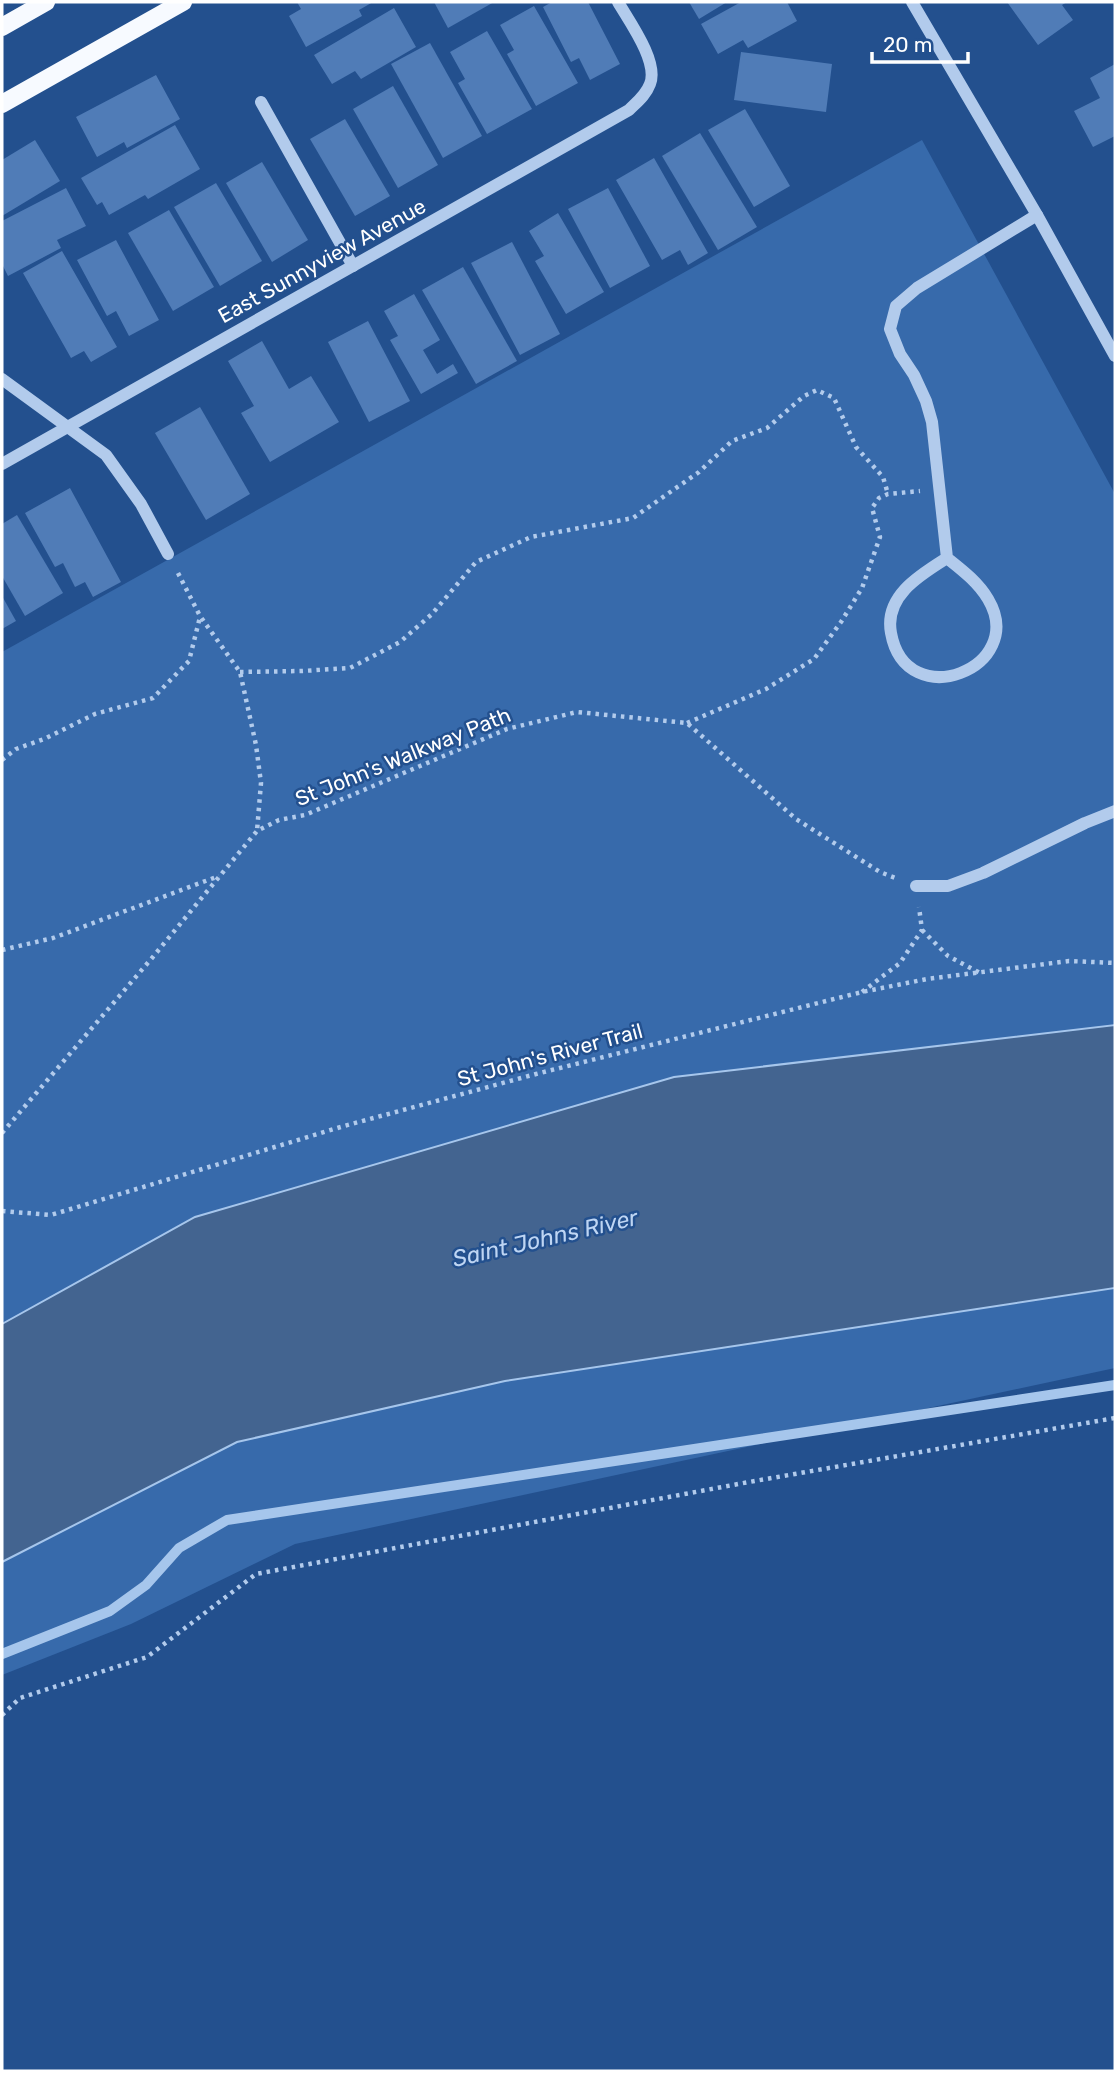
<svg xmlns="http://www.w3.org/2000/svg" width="1117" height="2073" viewBox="0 0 1117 2073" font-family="Rubik,sans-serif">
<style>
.green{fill:#376aab}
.water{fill:#436490;stroke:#a6c6ec;stroke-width:2}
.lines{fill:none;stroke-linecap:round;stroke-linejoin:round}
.stream{stroke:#a6c6ec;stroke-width:10}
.building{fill:#507cb7}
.path{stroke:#b2cbec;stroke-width:4.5;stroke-dasharray:3.5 5;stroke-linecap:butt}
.minor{stroke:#b2cbec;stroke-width:12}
.major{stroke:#f7faff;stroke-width:18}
.labels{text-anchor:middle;stroke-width:5;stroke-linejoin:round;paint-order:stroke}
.street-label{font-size:21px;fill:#fff;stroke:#23508e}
.water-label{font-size:23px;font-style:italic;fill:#bed5f3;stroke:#23508e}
</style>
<rect width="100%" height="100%" fill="#23508e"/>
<path class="green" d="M922,140L1115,494V1368L295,1544L131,1624L2,1675V652Z"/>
<path class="water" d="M1115,1025V1288L505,1381L237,1442L2,1562V1324L195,1217L674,1077Z"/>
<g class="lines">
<path class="stream" d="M2,1654L110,1611L146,1585L179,1548L227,1520L1115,1385"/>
</g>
<g class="building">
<path d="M297,2H373L359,10L362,16L306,47L289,16L301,9Z"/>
<path d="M434,2H494L448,28Z"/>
<path d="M552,2H588L620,64L590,80L579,58L571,62L543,7Z"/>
<path d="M689,2H727L699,19Z"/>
<path d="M741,2H787L797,21L748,48L743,40L718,54L701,24Z"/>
<path d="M1007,2H1067L1062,5L1073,20L1038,45Z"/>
<path d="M534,6L578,83L536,106L507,54L514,50L500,25Z"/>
<path d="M394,8L416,47L361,79L355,71L332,84L314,55Z"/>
<path d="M487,31L532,109L487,134L458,83L465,79L450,52Z"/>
<path d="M430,43L482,136L443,158L391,64Z"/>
<path d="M741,52L832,64L826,112L734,100Z"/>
<path d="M1115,64V136L1093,147L1074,111L1100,98L1090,78Z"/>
<path d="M156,75L180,119L127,148L124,142L97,157L76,117Z"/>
<path d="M393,86L438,165L398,188L353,109Z"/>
<path d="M745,109L790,186L754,207L708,130Z"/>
<path d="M345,119L390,196L355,216L310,139Z"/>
<path d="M175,125L200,169L148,199L145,195L109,215L102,202L97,205L81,178Z"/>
<path d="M700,133L757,227L718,250L662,156Z"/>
<path d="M35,140L60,181L2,216V160Z"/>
<path d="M654,158L708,253L688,265L680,250L662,260L616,180Z"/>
<path d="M262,162L308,240L272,262L226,183Z"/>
<path d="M216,183L262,261L220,286L174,207Z"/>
<path d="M66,188L86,226L57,240L61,248L8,276L2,264V221Z"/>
<path d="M608,188L650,266L610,288L568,209Z"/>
<path d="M169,210L214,287L173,311L128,233Z"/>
<path d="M558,213L604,292L566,314L535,261L544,256L529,231Z"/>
<path d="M116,240L159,320L129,336L116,311L107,316L77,260Z"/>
<path d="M512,242L560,334L520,355L471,263Z"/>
<path d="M62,251L117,347L91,362L84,351L71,358L23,273Z"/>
<path d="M463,267L517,361L476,384L422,290Z"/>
<path d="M414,294L440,340L423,350L437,374L453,364L458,373L421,394L390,340L398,336L384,311Z"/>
<path d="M368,321L410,401L369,422L328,342Z"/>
<path d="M262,341L289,389L311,376L339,422L270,462L241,413L254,406L228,361Z"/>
<path d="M200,407L250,494L206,520L155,433Z"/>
<path d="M70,488L121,582L93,597L85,582L75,587L63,563L55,567L25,513Z"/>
<path d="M17,515L63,593L25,616L2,576V524Z"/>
<path d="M2,596L16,621L2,629Z"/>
</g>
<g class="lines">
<g class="path">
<path d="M178,573L200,616L240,672L256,745L261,783L257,831"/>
<path d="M240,672L302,671L350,668L400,642L432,614L476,562L531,537L633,518L699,472L732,441L767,428L804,396L817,390L834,398L856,447L883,477L888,494"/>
<path d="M687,723L766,689L814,659L841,622L862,588L880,537L872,508L879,498L888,494L920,491"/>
<path d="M2,760L16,749L44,739L95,714L153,698L189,661L200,617"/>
<path d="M922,930L948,956L980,973"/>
<path d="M2,950L53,938L219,876"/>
<path d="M862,992L900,963L922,930L919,907"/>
<path d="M2,1133L152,958L257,831L279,820L305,815L507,729L577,712L687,723L796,819L880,872L898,879"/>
<path d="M2,1211L51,1215L344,1126L536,1074L862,992L927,979L1069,961L1115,963"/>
<path d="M2,1715L20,1698L147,1657L256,1574L749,1482L1115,1418"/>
</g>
<g class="minor">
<path d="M912,2L1037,215L1115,356"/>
<path d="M261,102L353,266"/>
<path d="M2,379L106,455L141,504L168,554"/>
<path d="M2,464L629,110C637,102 646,95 650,84C659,62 629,21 618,2"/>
<path d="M947,558C962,570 978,582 988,599C1029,668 906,716 891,633C884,596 920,575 947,558L932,422L926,401L914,375L900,354L890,329L896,306L917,288L1037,215"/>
<path d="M916,886H948L983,873L1085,823L1115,811"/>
</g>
<g class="major">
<path d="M2,27L46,2"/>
<path d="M2,104L183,2"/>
</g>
</g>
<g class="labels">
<g class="street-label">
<text transform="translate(322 261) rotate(-29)" y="7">East Sunnyview Avenue</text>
<text transform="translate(403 757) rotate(-22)" y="7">St John's Walkway Path</text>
<text transform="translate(550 1055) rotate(-15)" y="7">St John's River Trail</text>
</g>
<g class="water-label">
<text transform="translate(545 1238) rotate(-13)" y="8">Saint Johns River</text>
</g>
</g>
<rect width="1117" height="2073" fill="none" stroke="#ffffff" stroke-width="7"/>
<path d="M872 52v10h96v-10" fill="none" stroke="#ffffff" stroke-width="3.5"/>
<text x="883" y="52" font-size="21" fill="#ffffff" stroke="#23508e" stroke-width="5" paint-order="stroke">20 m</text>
</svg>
